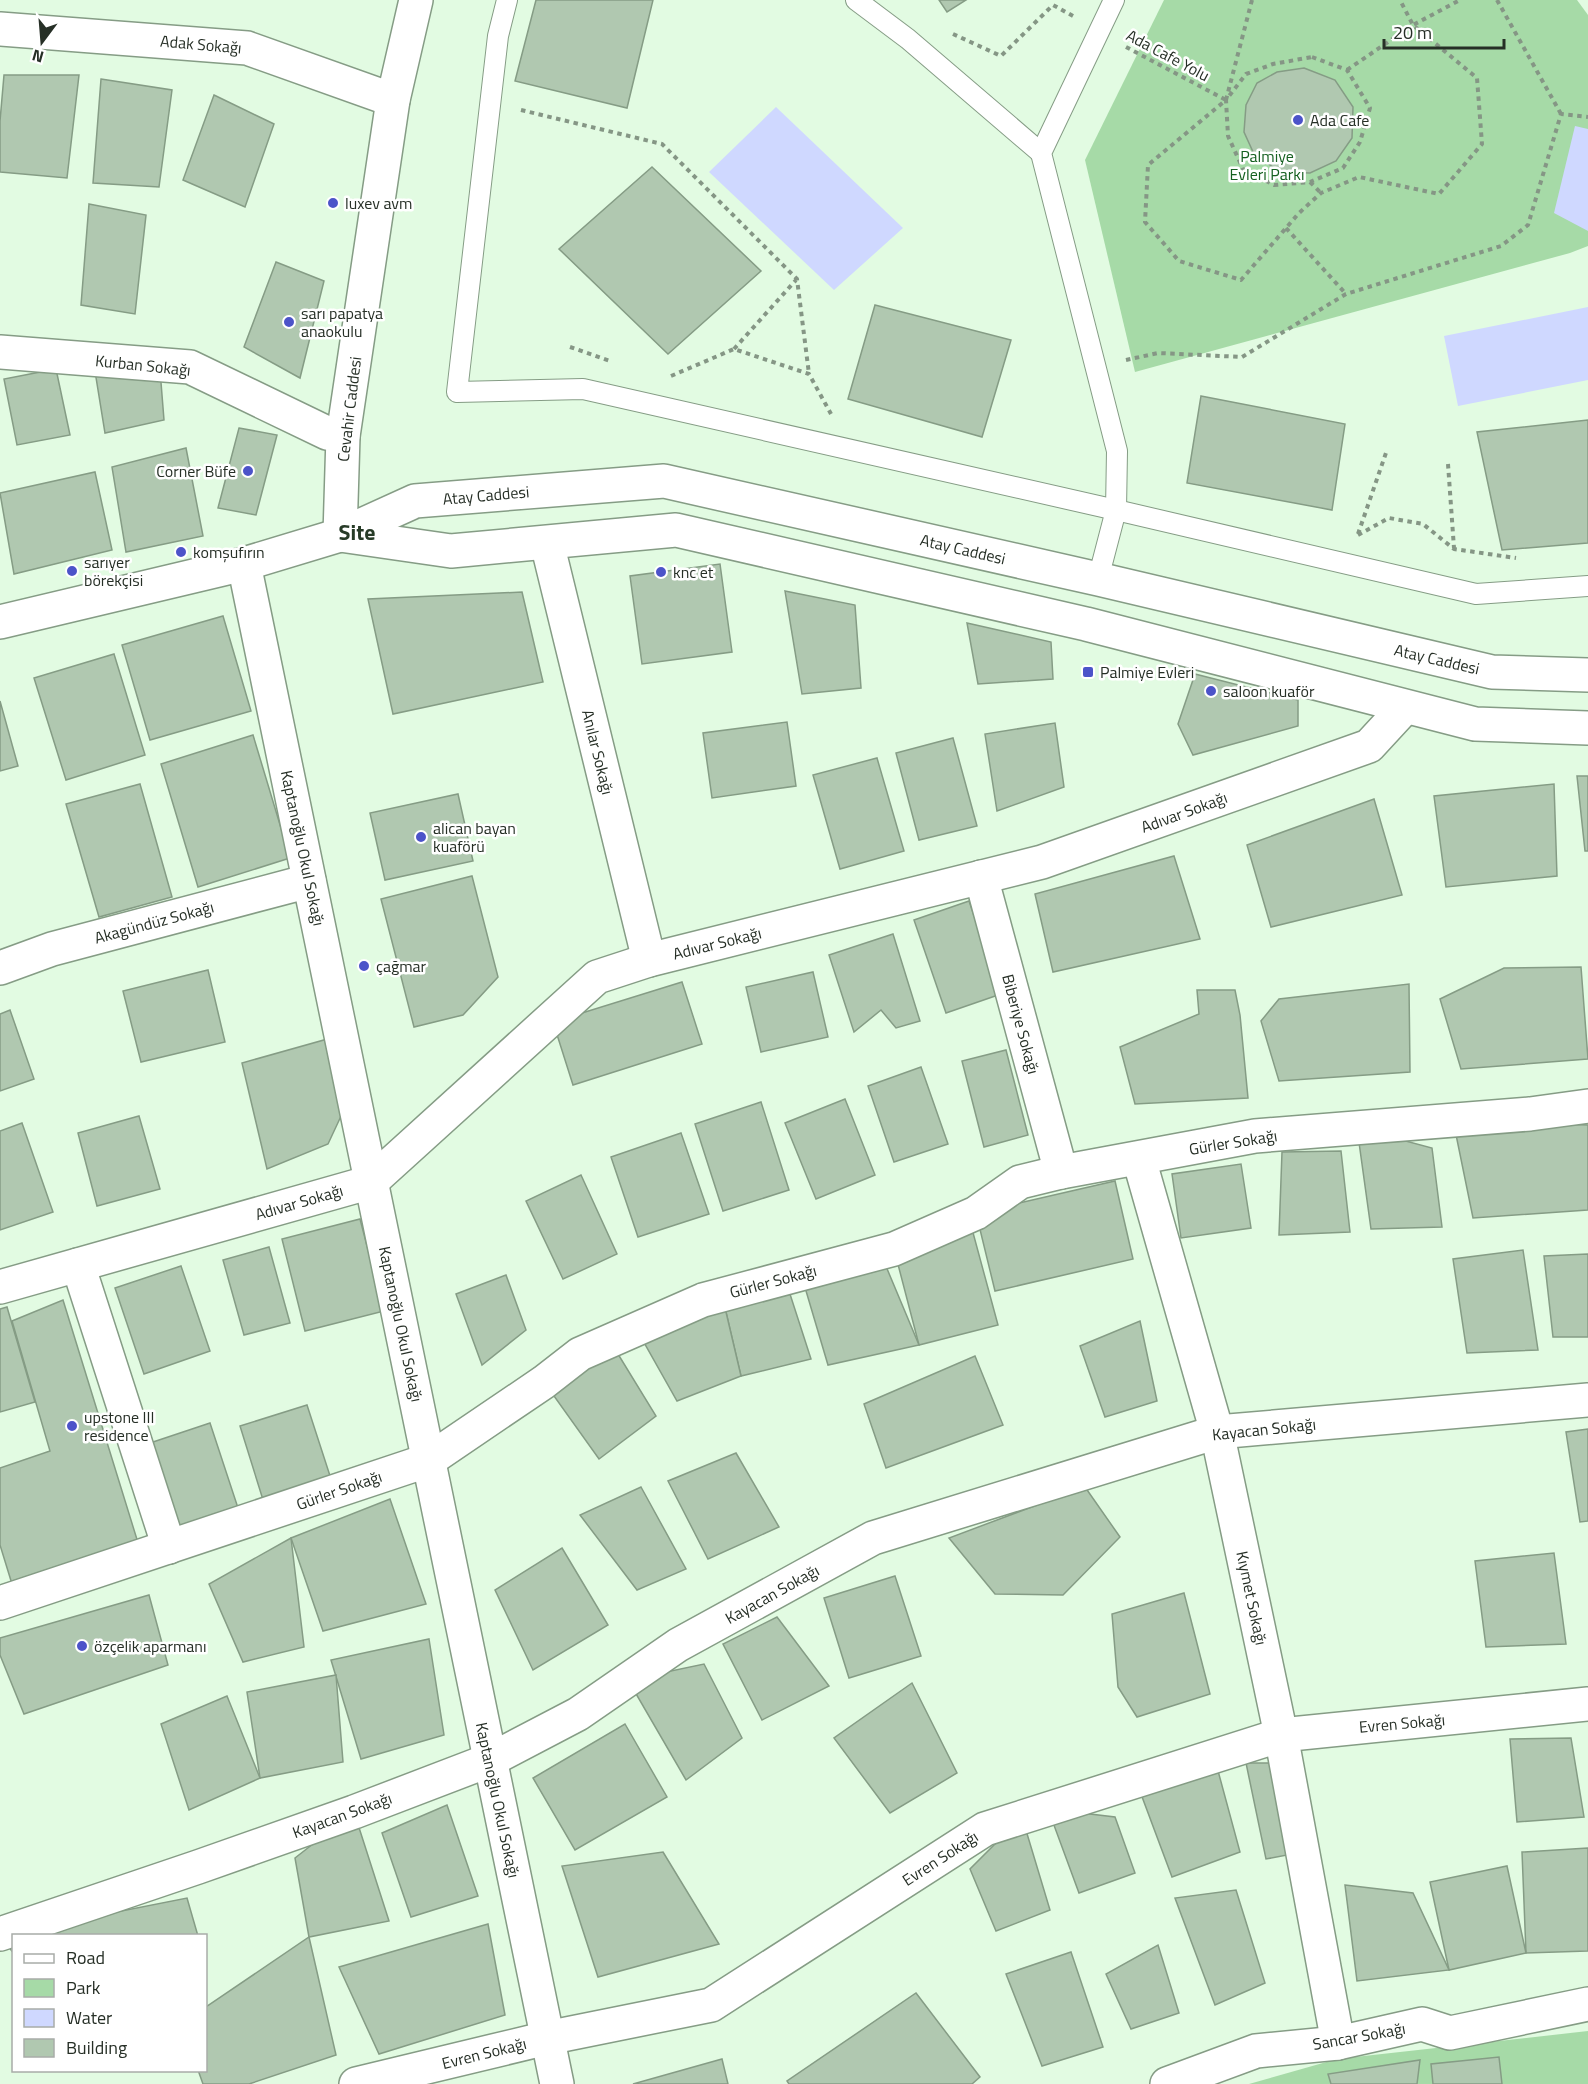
<svg xmlns="http://www.w3.org/2000/svg" width="1588" height="2084" viewBox="0 0 1588 2084" font-family="'Titillium Web',sans-serif">
<style>
.green{fill:#a6daa7}
.water{fill:#cfd8ff}
.building{fill:#b0c8b0;stroke:#859c85;stroke-width:1.5}
.lines{fill:none;stroke-linecap:round;stroke-linejoin:round}
.lane-casing{stroke:#859c85;stroke-width:22}
.street-casing{stroke:#859c85;stroke-width:36}
.secondary-casing{stroke:#859c85;stroke-width:36}
.path{stroke:#859685;stroke-width:4;stroke-dasharray:4.5 4.5;stroke-linecap:butt}
.lane{stroke:#fff;stroke-width:20}
.street{stroke:#fff;stroke-width:33}
.secondary{stroke:#fff;stroke-width:33}
.poi-dot{fill:#4c53c9;stroke:#fff;stroke-width:2}
.labels{text-anchor:middle;stroke-width:5;stroke-linejoin:round;paint-order:stroke}
.street-label{font-size:16px;fill:#262f26;stroke:#fff}
.poi-label{font-size:16px;fill:#262f26;stroke:#fff;text-anchor:start}
.park-label{font-size:16px;fill:#156020;stroke:#fff}
.district-label{font-size:22px;font-weight:bold;fill:#273b27;stroke:#fff}
</style>
<rect width="100%" height="100%" fill="#e2fbe2"/>
<g class="green">
<path d="M1164,0H1577L1588,15V246L1570,253L1135,372L1085,160Z"/>
<path d="M1588,2031V2084H1249L1337,2059Z"/>
</g>
<g class="water">
<path d="M776,107L903,228L834,290L709,172Z"/>
<path d="M1575,126L1588,129V231L1554,213Z"/>
<path d="M1588,307V380L1458,406L1444,336Z"/>
</g>
<g class="building">
<path d="M536,0H653L627,108L515,81Z"/>
<path d="M939,0H966L947,12Z"/>
<path d="M1304,68L1335,80L1353,107L1352,138L1336,161L1310,173L1280,172L1254,154L1244,132L1246,105L1257,83L1277,72Z"/>
<path d="M4,75H79L67,178L0,172V121Z"/>
<path d="M101,79L172,90L159,187L93,183Z"/>
<path d="M214,95L274,124L245,207L183,180Z"/>
<path d="M652,167L761,271L668,354L559,249Z"/>
<path d="M89,204L146,215L135,314L81,305Z"/>
<path d="M276,262L324,281L300,378L244,347Z"/>
<path d="M875,305L1011,340L982,437L848,399Z"/>
<path d="M94,365L160,370L164,420L105,433Z"/>
<path d="M56,369L70,435L17,445L4,379Z"/>
<path d="M1201,396L1345,424L1332,510L1187,483Z"/>
<path d="M1588,420V543L1502,550L1477,432Z"/>
<path d="M239,428L277,435L256,515L218,508Z"/>
<path d="M186,448L203,536L126,552L112,467Z"/>
<path d="M95,472L112,550L14,574L0,493Z"/>
<path d="M720,564L732,652L642,664L630,576Z"/>
<path d="M785,591L855,605L861,688L802,694Z"/>
<path d="M522,592L543,682L393,714L368,599Z"/>
<path d="M223,616L251,711L150,740L122,645Z"/>
<path d="M967,623L1051,642L1053,679L978,684Z"/>
<path d="M114,654L145,755L66,780L34,678Z"/>
<path d="M1195,674L1298,700V726L1193,755L1178,724Z"/>
<path d="M0,701L18,766L0,771Z"/>
<path d="M787,722L796,786L712,798L703,733Z"/>
<path d="M1055,723L1064,787L997,811L985,734Z"/>
<path d="M253,735L290,858L198,887L161,764Z"/>
<path d="M953,738L977,826L919,840L896,753Z"/>
<path d="M877,758L904,851L840,869L813,775Z"/>
<path d="M1577,776H1588V851H1585Z"/>
<path d="M140,784L172,897L99,917L66,804Z"/>
<path d="M1554,784L1557,876L1446,887L1434,796Z"/>
<path d="M458,794L473,861L385,880L370,813Z"/>
<path d="M1374,799L1402,895L1271,927L1247,845Z"/>
<path d="M1174,856L1200,939L1053,972L1035,894Z"/>
<path d="M472,876L498,977L463,1015L414,1027L381,899Z"/>
<path d="M969,901L1001,994L946,1013L914,920Z"/>
<path d="M893,934L920,1021L896,1028L881,1010L854,1032L829,955Z"/>
<path d="M1581,967L1588,1059L1461,1069L1440,999L1504,968Z"/>
<path d="M208,970L225,1042L141,1062L123,991Z"/>
<path d="M813,972L828,1037L761,1052L746,987Z"/>
<path d="M682,982L702,1044L573,1085L553,1022Z"/>
<path d="M1409,984L1410,1072L1279,1081L1261,1021L1279,999Z"/>
<path d="M1197,990H1235L1240,1015L1248,1098L1135,1104L1120,1047L1199,1014Z"/>
<path d="M10,1010L34,1079L0,1091V1014Z"/>
<path d="M331,1038L349,1099L328,1144L267,1169L242,1063Z"/>
<path d="M1006,1050L1028,1135L984,1147L962,1061Z"/>
<path d="M921,1067L948,1144L894,1162L868,1086Z"/>
<path d="M845,1099L875,1175L816,1199L785,1123Z"/>
<path d="M761,1102L789,1190L723,1211L695,1124Z"/>
<path d="M139,1116L160,1189L97,1206L78,1133Z"/>
<path d="M1453,1120L1588,1125V1210L1473,1218Z"/>
<path d="M22,1123L53,1212L0,1230V1131Z"/>
<path d="M1357,1128L1432,1148L1442,1227L1371,1229Z"/>
<path d="M681,1133L709,1214L638,1237L611,1157Z"/>
<path d="M1341,1151L1350,1232L1279,1235L1282,1152Z"/>
<path d="M1241,1164L1251,1228L1181,1238L1172,1174Z"/>
<path d="M581,1175L617,1254L563,1279L526,1201Z"/>
<path d="M1115,1181L1133,1259L995,1291L976,1213Z"/>
<path d="M360,1219L384,1311L305,1331L282,1239Z"/>
<path d="M972,1229L998,1325L919,1345L894,1249Z"/>
<path d="M269,1247L290,1323L244,1335L223,1260Z"/>
<path d="M1523,1250L1538,1350L1467,1353L1453,1259Z"/>
<path d="M880,1252L919,1345L828,1365L801,1274Z"/>
<path d="M1588,1254V1337H1553L1544,1256Z"/>
<path d="M181,1266L210,1351L144,1374L115,1288Z"/>
<path d="M506,1275L526,1330L482,1365L456,1294Z"/>
<path d="M789,1291L811,1359L741,1376L722,1295Z"/>
<path d="M722,1295L741,1376L677,1401L637,1330Z"/>
<path d="M63,1300L139,1546L12,1584L0,1545V1468L50,1451L12,1321Z"/>
<path d="M7,1307L35,1402L0,1412V1309Z"/>
<path d="M1140,1321L1157,1401L1105,1417L1080,1346Z"/>
<path d="M610,1341L656,1416L599,1459L544,1382Z"/>
<path d="M975,1356L1003,1425L886,1468L864,1404Z"/>
<path d="M307,1405L332,1482L264,1503L240,1426Z"/>
<path d="M210,1423L239,1511L179,1531L150,1443Z"/>
<path d="M1588,1429V1521L1580,1522L1566,1432Z"/>
<path d="M736,1453L779,1527L708,1559L668,1481Z"/>
<path d="M641,1487L686,1569L637,1590L580,1515Z"/>
<path d="M1085,1487L1120,1537L1063,1595L995,1594L949,1538Z"/>
<path d="M390,1499L426,1604L323,1631L291,1538Z"/>
<path d="M291,1538L304,1647L243,1662L209,1584Z"/>
<path d="M562,1548L608,1625L533,1670L495,1590Z"/>
<path d="M1554,1553L1566,1644L1486,1647L1475,1561Z"/>
<path d="M895,1576L921,1656L849,1678L824,1598Z"/>
<path d="M1184,1593L1210,1694L1137,1717L1118,1687L1112,1614Z"/>
<path d="M149,1595L168,1665L24,1714L0,1655V1638Z"/>
<path d="M777,1617L829,1686L762,1720L723,1644Z"/>
<path d="M429,1639L444,1735L361,1759L331,1660Z"/>
<path d="M704,1664L742,1738L686,1780L628,1680Z"/>
<path d="M336,1675L343,1762L260,1778L247,1692Z"/>
<path d="M912,1683L957,1773L890,1813L834,1738Z"/>
<path d="M227,1696L260,1778L189,1810L161,1724Z"/>
<path d="M625,1724L667,1797L575,1850L533,1778Z"/>
<path d="M1571,1738L1584,1817L1517,1822L1510,1739Z"/>
<path d="M1214,1756L1240,1852L1172,1877L1141,1794Z"/>
<path d="M1246,1763H1271L1303,1852L1266,1859Z"/>
<path d="M447,1805L478,1896L411,1917L382,1833Z"/>
<path d="M1048,1809L1115,1817L1135,1873L1079,1893Z"/>
<path d="M354,1812L389,1921L309,1937L295,1858Z"/>
<path d="M1022,1817L1050,1910L996,1931L970,1869Z"/>
<path d="M1588,1848V1951L1526,1953L1522,1852Z"/>
<path d="M663,1852L719,1944L598,1977L562,1866Z"/>
<path d="M1507,1866L1526,1953L1449,1970L1430,1882Z"/>
<path d="M1345,1885L1413,1893L1449,1970L1357,1981Z"/>
<path d="M1236,1890L1265,1983L1215,2005L1175,1898Z"/>
<path d="M187,1898L198,1936H14V1954L0,1935Z"/>
<path d="M488,1924L505,2015L379,2054L339,1967Z"/>
<path d="M309,1937L336,2055L249,2084H203L198,2070H206V2007Z"/>
<path d="M1158,1945L1179,2013L1131,2029L1106,1974Z"/>
<path d="M1071,1952L1103,2047L1042,2066L1006,1974Z"/>
<path d="M916,1993L980,2077L972,2084H789L787,2081Z"/>
<path d="M1499,2057L1502,2084H1433L1431,2064Z"/>
<path d="M722,2059L728,2084H633Z"/>
<path d="M1420,2060L1417,2084H1331L1328,2074Z"/>
</g>
<g class="lines">
<defs>
<g id="lane">
<path d="M507,0L498,36L457,392L583,389L1116,510L1476,594L1588,586"/>
<path d="M856,0L908,39L1041,153"/>
<path d="M1098,579L1116,510L1117,451L1041,153L1114,0"/>
</g>
<g id="street">
<path d="M0,29L247,48L393,100"/>
<path d="M0,352L190,367L327,433L343,436"/>
<path d="M547,543L649,960"/>
<path d="M244,564L557,2084"/>
<path d="M981,877L1061,1172"/>
<path d="M0,968L52,949L309,881"/>
<path d="M1139,1159L1217,1432L1281,1735L1338,2043"/>
<path d="M78,1265L169,1547"/>
<path d="M0,1287L371,1182L597,977L649,960L1042,862L1369,746L1405,707"/>
<path d="M0,1603L429,1460L544,1382L580,1354L703,1300L894,1249L976,1213L1020,1182L1061,1172L1255,1136L1530,1114L1588,1106"/>
<path d="M0,1934L198,1867L354,1812L490,1760L578,1714L678,1645L873,1538L1217,1432L1588,1400"/>
<path d="M356,2084L547,2038L711,2005L985,1829L1281,1735L1588,1704"/>
<path d="M1167,2084L1256,2051L1338,2043L1422,2024L1450,2033L1588,2004"/>
</g>
<g id="secondary">
<path d="M340,535L451,551L676,530L1086,624L1475,724L1588,728"/>
<path d="M340,535L343,436L393,100L416,0"/>
<path d="M0,622L244,564L340,535L415,501L664,481L1098,579L1492,672L1588,675"/>
</g>
</defs>
<use href="#lane" class="lane-casing"/>
<use href="#street" class="street-casing"/>
<use href="#secondary" class="secondary-casing"/>
<g class="path">
<path d="M1252,0L1226,100L1148,165L1145,222L1179,261L1241,280L1299,213L1321,193L1359,177L1439,194L1482,144L1477,78L1413,25L1400,0"/>
<path d="M1497,0L1561,114"/>
<path d="M953,34L1001,56L1053,5L1073,16"/>
<path d="M1126,47L1226,100"/>
<path d="M1312,57L1347,70L1370,108L1360,142L1343,168L1310,182L1274,185L1243,169L1228,136L1226,100L1246,74L1273,64Z"/>
<path d="M1347,70L1413,25L1460,0"/>
<path d="M521,110L662,144L797,279L809,374"/>
<path d="M1310,182L1321,193"/>
<path d="M1286,228L1346,294"/>
<path d="M570,347L610,361"/>
<path d="M734,349L796,280"/>
<path d="M1126,360L1158,353L1242,357L1346,294L1501,246L1528,225L1561,114L1588,117"/>
<path d="M671,376L734,349L809,374L831,414"/>
<path d="M1448,464L1454,548"/>
<path d="M1358,534L1387,450"/>
<path d="M1358,535L1389,518L1423,524L1454,549L1516,558"/>
</g>
<use href="#lane" class="lane"/>
<use href="#street" class="street"/>
<use href="#secondary" class="secondary"/>
</g>
<g class="poi-dot">
<circle cx="1298" cy="120" r="6"/>
<circle cx="333" cy="203" r="6"/>
<circle cx="289" cy="322" r="6"/>
<circle cx="248" cy="471" r="6"/>
<circle cx="181" cy="552" r="6"/>
<circle cx="72" cy="571" r="6"/>
<circle cx="661" cy="572" r="6"/>
<rect x="1082" y="666" width="12" height="12" rx="3"/>
<circle cx="1211" cy="691" r="6"/>
<circle cx="421" cy="837" r="6"/>
<circle cx="364" cy="966" r="6"/>
<circle cx="72" cy="1426" r="6"/>
<circle cx="82" cy="1646" r="6"/>
</g>
<g class="labels">
<g class="street-label">
<text transform="translate(201 44) rotate(5)" y="6">Adak Sokağı</text>
<text transform="translate(1168 55) rotate(28)" y="6">Ada Cafe Yolu</text>
<text transform="translate(143 365) rotate(6)" y="6">Kurban Sokağı</text>
<text transform="translate(349 409) rotate(-83)" y="6">Cevahir Caddesi</text>
<text transform="translate(486 495) rotate(-5)" y="6">Atay Caddesi</text>
<text transform="translate(963 549) rotate(13)" y="6">Atay Caddesi</text>
<text transform="translate(1437 659) rotate(13)" y="6">Atay Caddesi</text>
<text transform="translate(598 752) rotate(76)" y="6">Anılar Sokağı</text>
<text transform="translate(1184 812) rotate(-20)" y="6">Adıvar Sokağı</text>
<text transform="translate(303 848) rotate(78)" y="6">Kaptanoğlu Okul Sokağı</text>
<text transform="translate(154 922) rotate(-15)" y="6">Akagündüz Sokağı</text>
<text transform="translate(717 943) rotate(-14)" y="6">Adıvar Sokağı</text>
<text transform="translate(1021 1024) rotate(75)" y="6">Biberiye Sokağı</text>
<text transform="translate(1233 1142) rotate(-9)" y="6">Gürler Sokağı</text>
<text transform="translate(299 1202) rotate(-16)" y="6">Adıvar Sokağı</text>
<text transform="translate(773 1281) rotate(-15)" y="6">Gürler Sokağı</text>
<text transform="translate(401 1324) rotate(78)" y="6">Kaptanoğlu Okul Sokağı</text>
<text transform="translate(1264 1429) rotate(-6)" y="6">Kayacan Sokağı</text>
<text transform="translate(339 1490) rotate(-19)" y="6">Gürler Sokağı</text>
<text transform="translate(772 1594) rotate(-29)" y="6">Kayacan Sokağı</text>
<text transform="translate(1252 1598) rotate(78)" y="6">Kıymet Sokağı</text>
<text transform="translate(1402 1723) rotate(-5)" y="6">Evren Sokağı</text>
<text transform="translate(498 1800) rotate(78)" y="6">Kaptanoğlu Okul Sokağı</text>
<text transform="translate(342 1815) rotate(-20)" y="6">Kayacan Sokağı</text>
<text transform="translate(940 1858) rotate(-33)" y="6">Evren Sokağı</text>
<text transform="translate(1359 2036) rotate(-10)" y="6">Sancar Sokağı</text>
<text transform="translate(484 2053) rotate(-14)" y="6">Evren Sokağı</text>
</g>
<g class="poi-label">
<text x="1310" y="126">Ada Cafe</text>
<text x="345" y="209">luxev avm</text>
<text x="301" y="319">sarı papatya<tspan x="301" dy="18">anaokulu</tspan></text>
<text x="236" y="477" text-anchor="end">Corner Büfe</text>
<text x="193" y="558">komşufırın</text>
<text x="84" y="568">sarıyer<tspan x="84" dy="18">börekçisi</tspan></text>
<text x="673" y="578">knc et</text>
<text x="1100" y="678">Palmiye Evleri</text>
<text x="1223" y="697">saloon kuaför</text>
<text x="433" y="834">alican bayan<tspan x="433" dy="18">kuaförü</tspan></text>
<text x="376" y="972">çağmar</text>
<text x="84" y="1423">upstone III<tspan x="84" dy="18">residence</tspan></text>
<text x="94" y="1652">özçelik aparmanı</text>
</g>
<g class="park-label">
<text x="1267" y="162">Palmiye<tspan x="1267" dy="18">Evleri Parkı</tspan></text>
</g>
<g class="district-label">
<text x="357" y="540">Site</text>
</g>
</g>
<rect x="12" y="1934" width="195" height="138" fill="#ffffff" stroke="#a8aca8" stroke-width="1.5"/>
<rect x="24" y="1954" width="30" height="9" fill="#ffffff" stroke="#a8aca8" stroke-width="1.5"/>
<text x="66" y="1964" font-size="18" fill="#262f26">Road</text>
<rect x="24" y="1979" width="30" height="18" fill="#a6daa7" stroke="#a8aca8" stroke-width="1.5"/>
<text x="66" y="1994" font-size="18" fill="#262f26">Park</text>
<rect x="24" y="2009" width="30" height="18" fill="#cfd8ff" stroke="#a8aca8" stroke-width="1.5"/>
<text x="66" y="2024" font-size="18" fill="#262f26">Water</text>
<rect x="24" y="2039" width="30" height="18" fill="#b0c8b0" stroke="#a8aca8" stroke-width="1.5"/>
<text x="66" y="2054" font-size="18" fill="#262f26">Building</text>
<g transform="translate(42 42) rotate(196)" stroke="#ffffff" stroke-width="4.5" paint-order="stroke">
<path d="M0-4.5L10 22L0 15L-10 22Z" fill="#262f26"/>
<text y="-9" font-size="16" font-weight="bold" text-anchor="middle" fill="#262f26">N</text>
</g>
<path d="M1384 39v9h120v-9" fill="none" stroke="#262f26" stroke-width="3"/>
<text x="1393" y="39" font-size="18" fill="#262f26" stroke="#ffffff" stroke-width="4.5" paint-order="stroke">20 m</text>
</svg>
